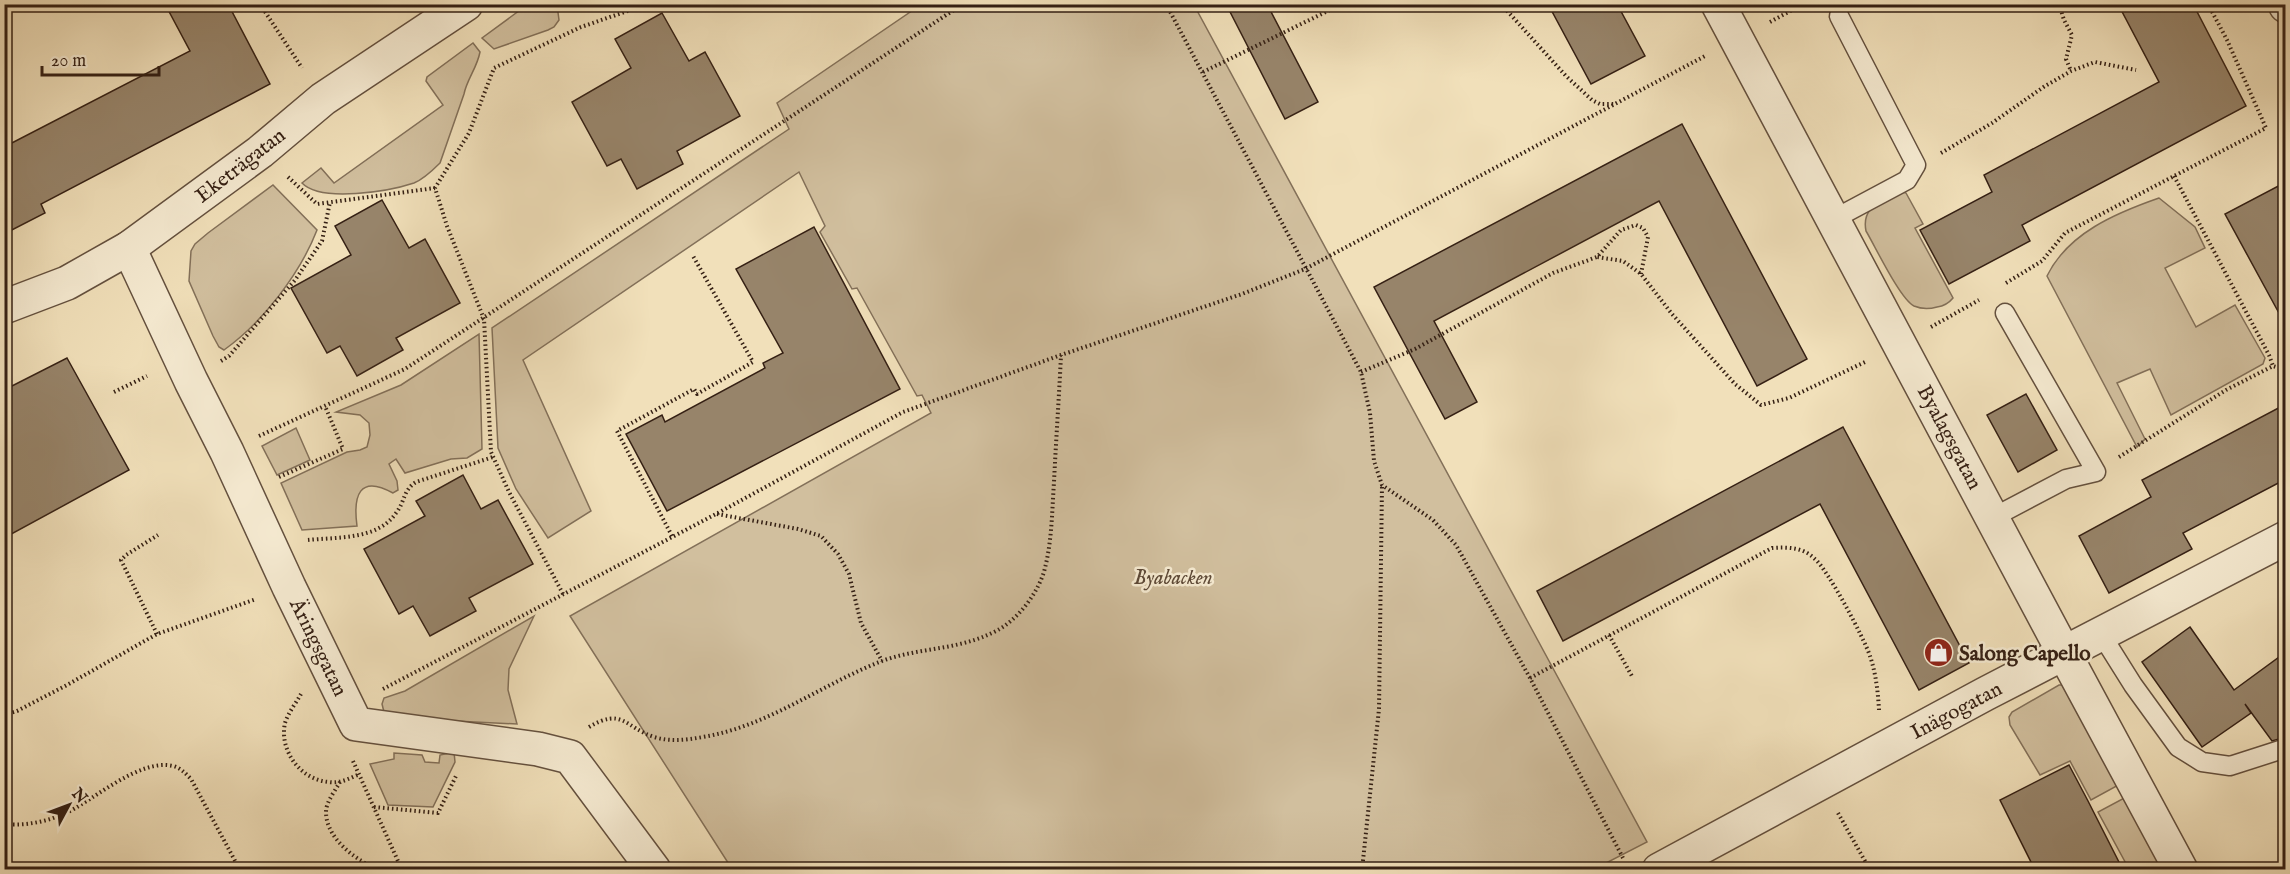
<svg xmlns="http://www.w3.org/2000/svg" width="2290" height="874" viewBox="0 0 2290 874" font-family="'IM FELL English',serif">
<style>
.green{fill:#d1bf9e;stroke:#837059;stroke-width:1.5}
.building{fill:#97846a;stroke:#352014;stroke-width:1.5}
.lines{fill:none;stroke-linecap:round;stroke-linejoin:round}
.lane-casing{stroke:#64503e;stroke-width:21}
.street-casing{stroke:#64503e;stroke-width:36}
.path{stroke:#352014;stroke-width:4;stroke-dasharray:1.5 3;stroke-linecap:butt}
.lane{stroke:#f6ebd2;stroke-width:18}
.street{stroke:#f6ebd2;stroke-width:33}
.labels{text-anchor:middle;stroke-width:5;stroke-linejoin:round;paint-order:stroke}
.street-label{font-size:21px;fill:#352014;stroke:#f6ebd2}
.park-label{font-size:21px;font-style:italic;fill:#5c4836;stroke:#f6ebd2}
.poi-label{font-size:21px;font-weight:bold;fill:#352014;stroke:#f6ebd2;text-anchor:start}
</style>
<rect width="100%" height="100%" fill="#f1e0ba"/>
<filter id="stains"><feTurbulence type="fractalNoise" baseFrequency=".00333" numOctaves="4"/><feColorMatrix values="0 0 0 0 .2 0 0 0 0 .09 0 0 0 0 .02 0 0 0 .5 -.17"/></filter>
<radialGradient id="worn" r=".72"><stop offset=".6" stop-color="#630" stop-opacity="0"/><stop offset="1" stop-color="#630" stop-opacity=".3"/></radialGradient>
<g class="green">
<path d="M922,4L1194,5L1647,842L1604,864L1602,870L732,869L570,616L931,413L922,395L917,396L857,288L852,289L820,232L825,226L799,172L523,360L591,511L548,538L516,489L498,448L492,328L789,129L777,103Z"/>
<path d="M527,5H557L559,20L554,27L548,30L494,49L482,38Z"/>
<path d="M473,43L480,52C477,68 467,79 464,94L440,163C433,170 424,179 414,183C390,191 321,203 302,183L321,168L334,183L443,105L426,81L427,77Z"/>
<path d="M273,185L317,230C300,274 262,323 224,350L219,347L213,336L189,281L191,251L195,244L208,233Z"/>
<path d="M1900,191L1906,193L1923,224L1915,228L1953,298C1949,303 1944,306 1937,307C1930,309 1921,309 1914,306C1900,299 1875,246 1866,231C1861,206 1882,202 1900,191Z"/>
<path d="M2159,198L2195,227L2205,248L2165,268L2196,327L2235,305L2265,358L2263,364L2171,415L2150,369L2117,383L2145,439L2137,447L2047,276C2068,233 2116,213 2159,198Z"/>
<path d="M479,334L482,449L467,458L451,459L405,473L396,459L389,464L397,481L398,490L393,493C359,474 353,496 357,526L302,530L281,483L347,452L360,450L367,447L370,435L369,423L360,415L336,412L401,385Z"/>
<path d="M296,428L310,460L277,475L262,446Z"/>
<path d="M534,616L509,669L508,690L517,724L455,721L384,712L382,704L384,698L405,691Z"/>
<path d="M2059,685H2069L2124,782L2091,800L2070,761L2040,775L2010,725L2009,717L2012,712Z"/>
<path d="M454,752L455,762L433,807L388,805L370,764L394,759V753L422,755L425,762L439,763L440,755Z"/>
<path d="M2128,796L2168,869H2129L2098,812Z"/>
</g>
<g class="building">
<path d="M165,4H228L270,84L41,204L45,213L4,234V147L190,51Z"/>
<path d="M1226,4H1267L1318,102L1285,119Z"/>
<path d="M1548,4H1617L1645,56L1591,84Z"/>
<path d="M2118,4H2193L2246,106L2022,225L2030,241L1949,284L1920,230L1992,192L1984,175L2159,82Z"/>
<path d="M662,13L689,61L705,52L740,116L677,151L683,164L637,189L621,159L607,166L572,102L631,68L615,39Z"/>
<path d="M1682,124L1807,359L1757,386L1659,201L1434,321L1477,402L1445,419L1374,287Z"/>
<path d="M2286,182V326L2225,214Z"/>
<path d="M382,200L409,248L425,239L460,303L396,338L403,350L357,376L340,346L327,353L291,288L351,255L335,226Z"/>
<path d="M814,227L900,389L667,511L626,434L662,415L665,422L765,368L763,363L783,353L736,269Z"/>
<path d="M67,358L129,470L4,538V390Z"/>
<path d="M2026,394L2057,450L2018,472L1987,415Z"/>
<path d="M2286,404V479L2183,533L2192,549L2109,593L2079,536L2151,497L2142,480Z"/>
<path d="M1843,427L1969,663L1919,690L1820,504L1563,641L1537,591Z"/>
<path d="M463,475L481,509L498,500L533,564L469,598L476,611L430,636L413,606L399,614L364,549L425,516L416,501Z"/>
<path d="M2190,627L2234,690L2286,652V737L2272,741L2245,704L2251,713L2202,747L2142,662Z"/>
<path d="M2069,765L2088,801L2123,870H2035L2000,800Z"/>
</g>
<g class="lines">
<defs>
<g id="lane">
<path d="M1834,219L1907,180L1916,165L1839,16"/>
<path d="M1992,518L2066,479L2096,472L2005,313"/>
<path d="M2101,634L2133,685L2178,747L2202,762L2230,766L2286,748"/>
</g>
<g id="street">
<path d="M1718,4L2064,653L2181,870"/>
<path d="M2285,4L2286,6"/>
<path d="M129,248L191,381L227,452L289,587L356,724L538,749L570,757L654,870"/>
<path d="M4,307L67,283L129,248L260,152L323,99L466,4"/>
<path d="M1659,870L1985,694L2286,538"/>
</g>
</defs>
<use href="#lane" class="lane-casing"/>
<use href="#street" class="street-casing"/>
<g class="path">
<path d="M260,4L302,68"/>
<path d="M1166,4L1361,372L1370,413L1374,461L1382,485L1433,520L1456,545L1530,678L1623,858"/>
<path d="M1501,4L1566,76L1592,100L1600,104H1614"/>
<path d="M2059,4L2064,20L2072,35L2066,59L2071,71"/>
<path d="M1770,22L1803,4"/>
<path d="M1203,72L1342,4"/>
<path d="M1941,153L1992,123L2045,86L2071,71L2095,62L2136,70"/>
<path d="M2174,176L2269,355L2273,366"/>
<path d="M288,177L317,204L435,188"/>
<path d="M1641,274L1648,237L1643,228L1636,225L1621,230L1597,257L1623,261L1641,274L1672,314L1735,384L1761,405L1789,398L1865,362L1864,360"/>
<path d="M2006,283L2042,261L2065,233L2266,128L2227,40L2208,4"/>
<path d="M1931,327L1979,300"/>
<path d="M221,361L229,356L295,280L322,241L330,202"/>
<path d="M1361,372L1415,349L1553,273L1597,257"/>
<path d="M114,392L147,376"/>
<path d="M259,436L405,369L963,4"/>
<path d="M2119,457L2226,390L2273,366L2286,370"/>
<path d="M279,477L343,449L325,406"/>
<path d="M717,514L798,529L821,536L838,554L849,574L861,623L882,661"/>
<path d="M672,536L617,431L694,389L697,394L753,362L693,256"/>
<path d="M308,540C337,537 378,540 396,513C405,502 403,490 416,482L493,457"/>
<path d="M563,594L509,492L491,452L484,319L447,226L435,188L469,133L494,68L581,27L648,4"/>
<path d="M157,634L121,560L126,555L158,535"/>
<path d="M1609,635L1633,678"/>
<path d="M1530,678L1772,548C1788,547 1803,547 1815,559C1828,570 1864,638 1870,656C1876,674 1878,692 1879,710"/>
<path d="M383,689L716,514L903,412L1061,355L1242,294L1305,269L1705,56"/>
<path d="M301,694C296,703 288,713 285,723C279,750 300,780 329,782C340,784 350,778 360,774"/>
<path d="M4,715L17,711L67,685L157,634L256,599"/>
<path d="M589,727C623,707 624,727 654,737C671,742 686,740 703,737C769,726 822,684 882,661C920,647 957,651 996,631C1018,620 1039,592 1045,568C1052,540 1052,511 1054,482C1056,440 1059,398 1061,355"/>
<path d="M353,761L402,870"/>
<path d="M340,782C335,791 326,802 326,812C326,839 357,861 379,870"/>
<path d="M374,807L438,813L456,776"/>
<path d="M1838,813L1870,870"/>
<path d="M4,824C25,826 45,822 64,814C93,801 139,758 173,766C181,768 185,773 191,779L240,870"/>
<path d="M1362,870L1379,709L1382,485"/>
</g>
<use href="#lane" class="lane"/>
<use href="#street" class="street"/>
</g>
<defs>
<symbol id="shop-disc" viewBox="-11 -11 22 22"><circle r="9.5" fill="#8f2418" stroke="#f6ebd2"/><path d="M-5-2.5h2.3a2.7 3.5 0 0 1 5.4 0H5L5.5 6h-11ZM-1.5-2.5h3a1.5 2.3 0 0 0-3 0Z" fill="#fff"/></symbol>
</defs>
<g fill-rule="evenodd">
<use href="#shop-disc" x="1922" y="636" width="33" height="33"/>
</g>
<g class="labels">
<g class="street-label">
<text transform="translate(240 165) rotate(-38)" y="7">Eketrägatan</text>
<text transform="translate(1950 437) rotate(62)" y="7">Byalagsgatan</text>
<text transform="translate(319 647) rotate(64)" y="7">Äringsgatan</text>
<text transform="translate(1956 710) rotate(-28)" y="7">Inägogatan</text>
</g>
<g class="park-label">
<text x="1173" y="584">Byabacken</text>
</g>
<g class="poi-label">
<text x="1959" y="660">Salong Capello</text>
</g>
</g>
<rect width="2290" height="874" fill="none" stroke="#f1e0ba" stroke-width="24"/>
<rect x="6" y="6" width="2278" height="862" fill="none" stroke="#352014" stroke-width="3"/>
<rect x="12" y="12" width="2266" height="850" fill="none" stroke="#352014" stroke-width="1.5"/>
<g transform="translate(69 805) rotate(49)" stroke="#f6ebd2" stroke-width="4.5" paint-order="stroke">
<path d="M0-4.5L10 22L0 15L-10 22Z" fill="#352014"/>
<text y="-9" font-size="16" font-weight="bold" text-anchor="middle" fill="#352014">N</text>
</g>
<path d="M42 66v9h117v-9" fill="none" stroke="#352014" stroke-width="3"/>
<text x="51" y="66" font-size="18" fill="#352014" stroke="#f6ebd2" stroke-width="4.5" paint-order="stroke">20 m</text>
<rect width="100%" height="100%" filter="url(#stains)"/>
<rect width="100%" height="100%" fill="url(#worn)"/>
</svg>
